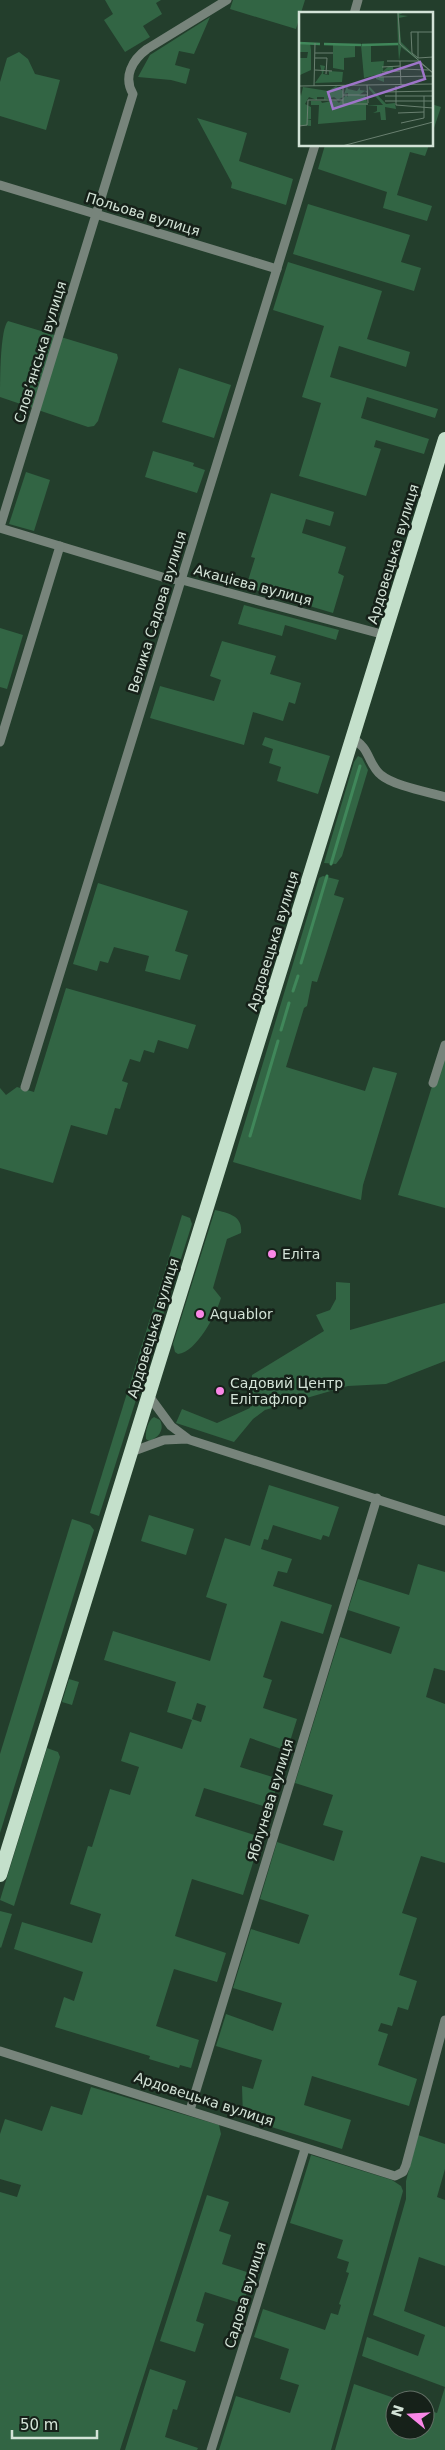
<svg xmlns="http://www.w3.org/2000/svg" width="445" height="2450" viewBox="0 0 445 2450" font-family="'DejaVu Sans',sans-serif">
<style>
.green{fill:#326544;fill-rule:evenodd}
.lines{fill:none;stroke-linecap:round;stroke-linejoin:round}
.stream{stroke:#40875a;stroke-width:3}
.minor{stroke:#77847b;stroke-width:9}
.trunk{stroke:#c4e0cb;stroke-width:14}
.poi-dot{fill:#fa87e7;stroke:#162119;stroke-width:2}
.labels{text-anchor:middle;stroke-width:5;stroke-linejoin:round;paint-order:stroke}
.street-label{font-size:14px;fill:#d3e3d7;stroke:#162119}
.poi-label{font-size:14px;fill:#d3e3d7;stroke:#162119;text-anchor:start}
.inset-river{fill:none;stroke:#40875a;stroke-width:2.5}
.inset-road{fill:none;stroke:#698070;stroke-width:1}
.view{fill:#9e75c9;fill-opacity:0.15;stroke:#9e75c9;stroke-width:2.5}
.inset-edge{fill:none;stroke:#d3e3d7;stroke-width:2.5}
</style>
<rect width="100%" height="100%" fill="#233e2c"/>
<g class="green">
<path d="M105,0H161L156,3L162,14L143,26L150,37L125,52L104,20L113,14Z"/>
<path d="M233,0H305L296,29L230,9Z"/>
<path d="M210,17L194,54L179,51L175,65L190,69L186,84L171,80L138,77L150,55Z"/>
<path d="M19,52L28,59L35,74L60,80L46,130L0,116V82L7,58Z"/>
<path d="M431,104L441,107L431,137Z"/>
<path d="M197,118L247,133L239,161L293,179L286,205L231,188L232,183Z"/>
<path d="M325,145H429L425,156L410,152L397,195L432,206L427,221L383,208L387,192L318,169Z"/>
<path d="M308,204L410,235L401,262L421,268L414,291L293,254Z"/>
<path d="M288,262L382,291L367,339L410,352L406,367L339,346L330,377L438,409L435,418L367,397L361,418L429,439L424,454L376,440L374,447L381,449L366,496L299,476L321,403L302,397L324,326L273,310Z"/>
<path d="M8,321L117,354L118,358L98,421L94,426L88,427L0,397C0,381 0,329 8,321Z"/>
<path d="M179,368L231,385L214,438L162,422Z"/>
<path d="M153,451L194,463L193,466L205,470L197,493L145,477Z"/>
<path d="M26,472L50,480L34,531L9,524Z"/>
<path d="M271,493L334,512L330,526L306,519L302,533L346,547L338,573L344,576L333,613L246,587L255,558L251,557Z"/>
<path d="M244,605L339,630L336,640L285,625L282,636L238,624Z"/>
<path d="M0,628L23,635L7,689L0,687Z"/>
<path d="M222,641L276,656L270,674L301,683L295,704L289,702L283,721L253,712L244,745L150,718L160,686L214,701L221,680L210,676Z"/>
<path d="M265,737L330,756L318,794L277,781L281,767L269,763L273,749L262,745Z"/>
<path d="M358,756L362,758L368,770L342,856L336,864L324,863L354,762Z"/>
<path d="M323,876L339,880L334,895L344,898L317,982L312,981L307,1006L304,1008L286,1067L365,1091L373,1067L397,1073L363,1185L361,1200L233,1162L319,878Z"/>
<path d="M98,883L188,911L175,951L188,955L180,980L145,971L149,956L114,947L108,963L100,961L97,971L73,964Z"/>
<path d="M66,988L196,1025L188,1049L158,1040L154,1053L144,1050L140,1062L130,1059L122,1081L128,1083L120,1109L115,1108L107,1135L71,1125L53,1183L0,1168V1088L6,1095L17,1087L34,1092Z"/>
<path d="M445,1058V1208L398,1195L433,1083Z"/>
<path d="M215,1210C229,1213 243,1216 241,1233L227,1239L213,1288L221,1298C216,1314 197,1352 178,1354L175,1352L173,1344Z"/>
<path d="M182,1215L190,1218L192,1224L99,1516L90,1513Z"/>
<path d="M336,1282L350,1283V1330L445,1303V1361L386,1384L348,1386L265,1410L253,1419L234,1442L176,1423L182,1409L217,1423L250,1408L252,1375L324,1331L316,1315L330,1310L336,1299Z"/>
<path d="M154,1417L160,1420C165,1430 158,1438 149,1441L146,1439C145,1432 148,1420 154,1417Z"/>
<path d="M269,1485L339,1507L329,1537L323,1535L321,1540L273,1525L268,1540L264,1539L261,1549L292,1559L287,1573L278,1571L273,1586L332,1605L323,1634L281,1621L263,1677L272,1680L263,1708L297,1719L287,1751L250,1738L240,1767L279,1779L270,1808L204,1788L195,1816L261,1837L243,1895L192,1879L175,1936L226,1953L217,1982L174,1969L156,2026L199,2040L191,2068L180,2065L179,2068L149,2059L150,2056L55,2027L64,1997L74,2001L83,1972L14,1949L22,1922L92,1943L101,1914L70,1904L88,1846L92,1847L110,1789L130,1795L139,1767L121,1761L130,1732L182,1749L192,1720L167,1712L176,1682L104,1660L113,1631L210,1661L227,1604L206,1597L225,1538L250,1546ZM197,1703L206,1706L201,1722L192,1719Z"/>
<path d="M149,1515L194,1529L186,1555L141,1541Z"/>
<path d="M72,1519L90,1525L94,1530L0,1833V1754Z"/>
<path d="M418,1564L445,1572V1671L434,1668L426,1697L445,1704V1863L421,1856L402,1913L417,1918L399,1975L417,1981L408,2010L398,2007L392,2026L381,2023L378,2031L388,2034L378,2065L417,2079L409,2106L312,2076L304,2105L351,2120L342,2149L243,2118L242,2086L253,2089L262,2060L216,2046L226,2014L273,2031L282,2003L233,1988L251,1929L299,1944L309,1915L260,1899L277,1842L334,1861L343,1831L323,1825L333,1795L295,1783L340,1637L391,1654L400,1627L348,1610L358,1579L409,1595Z"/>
<path d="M69,1679L79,1682L72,1705L62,1702Z"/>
<path d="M47,1748L58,1752L60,1757L14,1906L0,1900Z"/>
<path d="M0,1911L12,1914L1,1948L0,1947Z"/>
<path d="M91,2087L219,2125L221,2134L120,2450H0V2192L17,2197L21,2185L0,2179V2134L5,2119L42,2131L51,2106L82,2115Z"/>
<path d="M418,2135L445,2144V2169L437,2197L445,2200V2266L419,2257L404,2311L445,2327V2387L362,2356L367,2337L418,2356L425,2335L373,2315L406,2199V2181Z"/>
<path d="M311,2155L392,2180L401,2186L403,2191L331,2450H219L236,2396L290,2413L299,2385L280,2379L289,2349L254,2337L263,2309L325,2330L331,2313L338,2315L341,2305L339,2304L349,2273L346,2272L349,2262L337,2258L343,2240L290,2223Z"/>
<path d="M207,2195L229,2202L219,2231L231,2235L222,2264L253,2274L243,2304L205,2292L196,2321L204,2324L195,2352L160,2341Z"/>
<path d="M150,2369L186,2381L177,2410L173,2409L165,2437L198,2448L197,2450H125Z"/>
<path d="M354,2384L400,2400H395V2430H425V2409L437,2413L445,2387V2450H335Z"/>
</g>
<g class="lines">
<g class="stream">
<path d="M331,864L360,766"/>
<path d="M301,963L327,876"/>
<path d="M293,991L298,976"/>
<path d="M281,1030L289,1003"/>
<path d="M250,1136L278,1041"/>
</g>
<g class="minor">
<path d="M354,14L358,0"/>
<path d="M0,185L277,269"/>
<path d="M0,527L133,94C123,77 132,60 147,49L227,0"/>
<path d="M0,528L169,579L182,580L385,635"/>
<path d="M352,739C370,746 368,765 381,775C394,786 428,792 445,797"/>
<path d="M0,742L60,546"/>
<path d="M433,1083L445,1045"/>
<path d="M25,1087L315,145"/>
<path d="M149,1396L171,1426L187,1438"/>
<path d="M131,1452L164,1440L187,1439L445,1521"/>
<path d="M0,2051L395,2176L403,2172L406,2165L445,2020"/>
<path d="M190,2110L377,1498"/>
<path d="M211,2450L305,2149"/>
</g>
<path class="trunk" d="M0,1875L445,439"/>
</g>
<g class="poi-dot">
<circle cx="272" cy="1254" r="5"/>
<circle cx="200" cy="1314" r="5"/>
<circle cx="220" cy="1391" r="5"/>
</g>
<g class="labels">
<g class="street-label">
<text transform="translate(143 214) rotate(17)" y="5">Польова вулиця</text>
<text transform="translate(40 352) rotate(-73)" y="5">Словʼянська вулиця</text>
<text transform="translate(393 554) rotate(-73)" y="5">Ардовецька вулиця</text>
<text transform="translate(253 585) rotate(15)" y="5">Акацієва вулиця</text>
<text transform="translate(157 612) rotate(-73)" y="5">Велика Садова вулиця</text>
<text transform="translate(273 941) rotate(-73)" y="5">Ардовецька вулиця</text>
<text transform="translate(153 1328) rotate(-73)" y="5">Ардовецька вулиця</text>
<text transform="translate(270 1800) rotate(-73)" y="5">Яблунева вулиця</text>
<text transform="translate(204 2099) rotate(18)" y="5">Ардовецька вулиця</text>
<text transform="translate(245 2295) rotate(-73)" y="5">Садова вулиця</text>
</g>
<g class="poi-label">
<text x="282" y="1259">Еліта</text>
<text x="210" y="1319">Aquablor</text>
<text x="230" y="1388">Садовий Центр<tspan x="230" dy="16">Елітафлор</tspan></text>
</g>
</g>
<g transform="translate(299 12)">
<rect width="134" height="134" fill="#233e2c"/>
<path d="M105,0L100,3L109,4L100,6L102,30L124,52L102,35L100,49L99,33H72V50L85,49L84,59L89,55H94V58L83,60L80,64L85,65V70L77,67V63L65,66L62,33H56V45L45,46V58L34,56V32H99L98,1ZM0,31H11L12,38V58L1,63L0,46H8L9,40H0ZM21,53L26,54L24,62L30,63V59L44,60L43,70L16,71L23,61ZM37,74L44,79V85L39,88L35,85L25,88V85H18V88L10,85L6,92L12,95V107L8,108H12V114L1,113L0,77L2,84L4,75L29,79ZM48,74L49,77L58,79L61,75V78L68,79V81L66,79L60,83H66L69,93H84L70,77V74L87,92L96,91L97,97L86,95L87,108H82L81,100L74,101L78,99V94L67,93V108L19,112L20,93H12V89H22L23,91L37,88L40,91L47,83L49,85V81L45,82Z" fill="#326544"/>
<path class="inset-river" d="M0,31L21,32M25,32L62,33M63,33L99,32"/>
<path class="inset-road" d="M99,0L101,32L134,61M119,20V46L134,45M16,41H34M16,46H28L27,62M119,46L113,41L112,20H134M88,49H119L134,61M101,49L102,73M83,55L101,54M101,57L130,58M16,58L33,59M83,60L101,59M80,65L134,64M44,73V92H69M68,73L69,91M0,74L134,72M15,74L16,31M97,74V93L134,96M85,80L134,79M44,83H69M86,84H134M86,89H134M99,101L125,100M102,111L125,106V84M0,114L8,113L9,88H44M43,134L134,110"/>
<path class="view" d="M121,50L126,67L34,97L29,80Z"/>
<rect width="134" height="134" class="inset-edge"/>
</g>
<g transform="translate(410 2415) rotate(288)"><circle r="24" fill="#162119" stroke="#626f65"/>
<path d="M0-4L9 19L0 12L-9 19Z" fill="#fa87e7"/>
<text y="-8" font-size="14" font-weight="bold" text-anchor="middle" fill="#d3e3d7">N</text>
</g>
<path d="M12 2430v8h85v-8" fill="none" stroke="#d3e3d7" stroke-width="2.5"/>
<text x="20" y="2430" font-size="15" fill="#d3e3d7" stroke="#162119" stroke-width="4" paint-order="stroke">50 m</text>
</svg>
